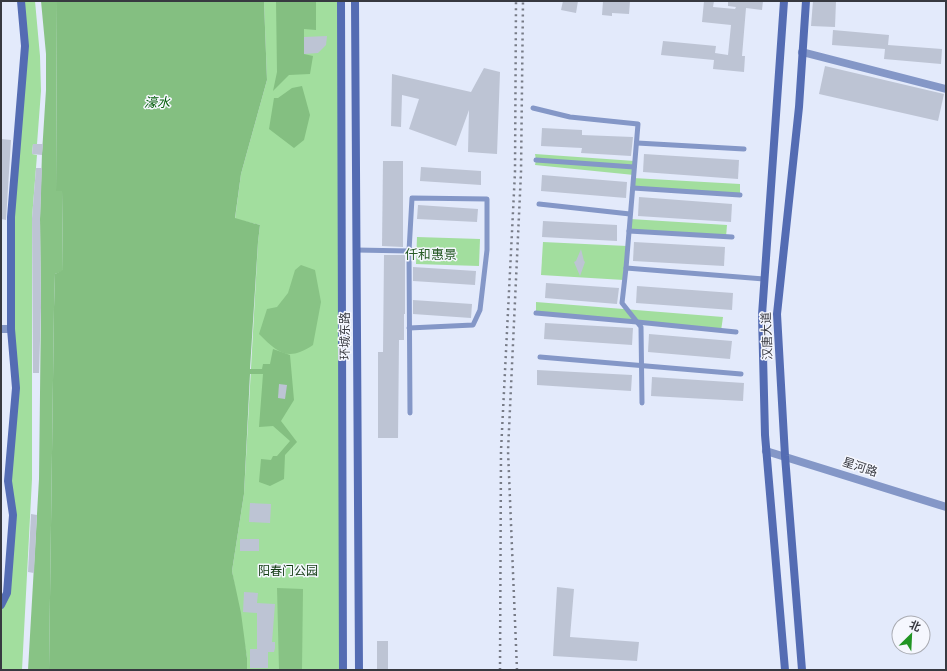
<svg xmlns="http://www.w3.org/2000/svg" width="947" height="671" viewBox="0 0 947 671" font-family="Raleway,'Noto Sans SC',sans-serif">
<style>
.green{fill:#a2de9e}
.forest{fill:#88c385}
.water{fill:#84bf81}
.building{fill:#bdc4d4}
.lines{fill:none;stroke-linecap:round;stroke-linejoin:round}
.lane{stroke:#8497c7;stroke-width:5}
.street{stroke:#8497c7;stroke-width:8}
.secondary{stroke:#546cb3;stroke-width:8}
.rail{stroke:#777b86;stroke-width:2.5;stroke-dasharray:2 4;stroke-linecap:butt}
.labels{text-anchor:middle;stroke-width:3;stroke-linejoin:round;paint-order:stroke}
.street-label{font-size:12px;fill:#373940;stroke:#f5f7fe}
.park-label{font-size:12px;fill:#123b12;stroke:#f5f7fe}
.water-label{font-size:13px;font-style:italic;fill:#035e09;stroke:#f5f7fe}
.neighbourhood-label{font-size:13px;fill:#265a25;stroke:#f5f7fe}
</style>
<rect width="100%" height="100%" fill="#e3eafb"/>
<g class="green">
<path d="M21,1H35L40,56L41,91L37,144H33L32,154L37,155L32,218V479L22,670H1V605L7,593L13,515L8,481L16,388L11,217L25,47Z"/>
<path d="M264,1H341L343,670H247V658L232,571L244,494L258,242L260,225L235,219L241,174L267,80Z"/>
<path d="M535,154L635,161L634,175L535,165L536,160Z"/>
<path d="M633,178L740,184V195L633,188Z"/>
<path d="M630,219L727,225L726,237L629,231Z"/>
<path d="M417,237L480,239L479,266L416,264Z"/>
<path d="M543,242L627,246L624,280L541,275Z"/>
<path d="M536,302L723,317L721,331L536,313Z"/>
</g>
<g class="forest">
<path d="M41,1H57L56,191H62L63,271L55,274L54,307L49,670H28L39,479L41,307L40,219L42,153L46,90V54Z"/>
<path d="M301,265L315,270L321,302L313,345C288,362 278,353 259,334L267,309L277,307L288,293L295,270Z"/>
<path d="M277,588L303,589L302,670H279Z"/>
</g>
<g class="water">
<path d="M57,1H264L267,80L241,174L235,218L260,225L258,242L250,369H262L263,364H270L273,349L290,355L294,400L281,421L297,442L285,455L284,479L270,486L259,482L261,459L271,460L273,456H277L290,441L273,426L259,427L263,374H250L244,494L232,571L241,613L247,658V670H49L54,307L55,274L63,270L62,191H56Z"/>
<path d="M276,1H316V30L304,29V54L313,56L310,74L289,75L273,91L277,72Z"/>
<path d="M302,86L310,115L304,140L294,148L269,129L274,98H278L292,88Z"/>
</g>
<g class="building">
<path d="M563,1H578L576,13L561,10Z"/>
<path d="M603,1H630L629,14L612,13V16L602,15Z"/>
<path d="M704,1H714L713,7L735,9L736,7L728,6V1H763L762,10L746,8L742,56H745L744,72L713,69L714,60L661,55L663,41L716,46L715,53L728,55L731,25L702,22Z"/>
<path d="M813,1H836L835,27L811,26Z"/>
<path d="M833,30L889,35L888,45L942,49L941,64L884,59L885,49L832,45Z"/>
<path d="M327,36L326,45L318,53L304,54V37Z"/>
<path d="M825,66L944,94L938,121L819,94Z"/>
<path d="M484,68L500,72L497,154L468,152L469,110L456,146L409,129L419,99L402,95L401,127L391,126L392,74L471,92Z"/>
<path d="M542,128L582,130V135L633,137L631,156L581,153L582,148L541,146Z"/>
<path d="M1,139L11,140L6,220L1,219Z"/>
<path d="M33,144H43L42,155L32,154Z"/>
<path d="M644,154L739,160L738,179L643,172Z"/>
<path d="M383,161H403V247L382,246Z"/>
<path d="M421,167L481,171V185L420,181Z"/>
<path d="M36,168H42L40,219L41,307L39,373H33L32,218Z"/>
<path d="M542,175L627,182L626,198L541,191Z"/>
<path d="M639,197L732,204L731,222L638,216Z"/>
<path d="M418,205L478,209L477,222L417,219Z"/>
<path d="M543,221L617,225V241L542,237Z"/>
<path d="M634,242L725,247L724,266L633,261Z"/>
<path d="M581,249L584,261L585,262L580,276L574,262L576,261Z"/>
<path d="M384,255H405V314H404V340H399L398,438H378V352H383Z"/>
<path d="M413,267L476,271L475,285L413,281Z"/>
<path d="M546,283L619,288L617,304L545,298Z"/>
<path d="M637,286L733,293L732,310L636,303Z"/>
<path d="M413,300L472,304L471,318L413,314Z"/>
<path d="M545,323L633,328L632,345L544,339Z"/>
<path d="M649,334L732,341L730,359L648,352Z"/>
<path d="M537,370L632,375L631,391L537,385Z"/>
<path d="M652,377L744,383L743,401L651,396Z"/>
<path d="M279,384L287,385L285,399L278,398Z"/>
<path d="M250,503L271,504L270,523L249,522Z"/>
<path d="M31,514L37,515L34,573L28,572Z"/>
<rect x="240" y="539" width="19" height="12"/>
<path d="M557,587L574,589L570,637L639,642L637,661L553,656Z"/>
<path d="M244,592L258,593L257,603L275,604L272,642H275V648L274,652H268V668H250V649H257V613L243,612Z"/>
<rect x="377" y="641" width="11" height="29"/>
</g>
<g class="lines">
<g class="lane">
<path d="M533,108L570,117L638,124L626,268"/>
<path d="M637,143L744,149"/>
<path d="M536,160L634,167"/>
<path d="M633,188L740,195"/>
<path d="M539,204L630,214"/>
<path d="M629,231L732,237"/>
<path d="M356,250L409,251L410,413"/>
<path d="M409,251L412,198L487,199V250L480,310L473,325L409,328"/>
<path d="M536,313L637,322L736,332"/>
<path d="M540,357L741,374"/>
<path d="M642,403L641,327L622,303L626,268L764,279"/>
</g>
<g class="street">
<path d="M802,52L946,89"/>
<path d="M1,329H11"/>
<path d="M766,451L946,507"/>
</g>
<g class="secondary">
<path d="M341,1L343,670"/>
<path d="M355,1L359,670"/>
<path d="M784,1L762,315L765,435L785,670"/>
<path d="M1,605L7,593L13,515L8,481L16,388L11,329V217L25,46L21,1"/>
<path d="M802,670L785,456L777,314L799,107L806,1"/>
</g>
<g class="rail">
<path d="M500,670L501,451L515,172L516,1"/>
<path d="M517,670L508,451L521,172L523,1"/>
</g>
</g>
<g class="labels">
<g class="street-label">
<text transform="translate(345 336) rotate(-90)" y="4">环城东路</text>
<text transform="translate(767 336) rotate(-92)" y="4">汉唐大道</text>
<text transform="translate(860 467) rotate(18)" y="4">星河路</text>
</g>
<g class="park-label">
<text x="288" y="575">阳春门公园</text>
</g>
<g class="water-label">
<text x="157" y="107">濠水</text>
</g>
<g class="neighbourhood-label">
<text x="431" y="259">仟和惠景</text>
</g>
</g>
<rect width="947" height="671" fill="none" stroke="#373940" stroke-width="4"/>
<g transform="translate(911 635) rotate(24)"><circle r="19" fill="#f5f7fe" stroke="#a9abb2"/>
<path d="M0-3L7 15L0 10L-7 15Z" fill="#219524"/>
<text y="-6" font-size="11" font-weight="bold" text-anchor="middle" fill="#373940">北</text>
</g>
</svg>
